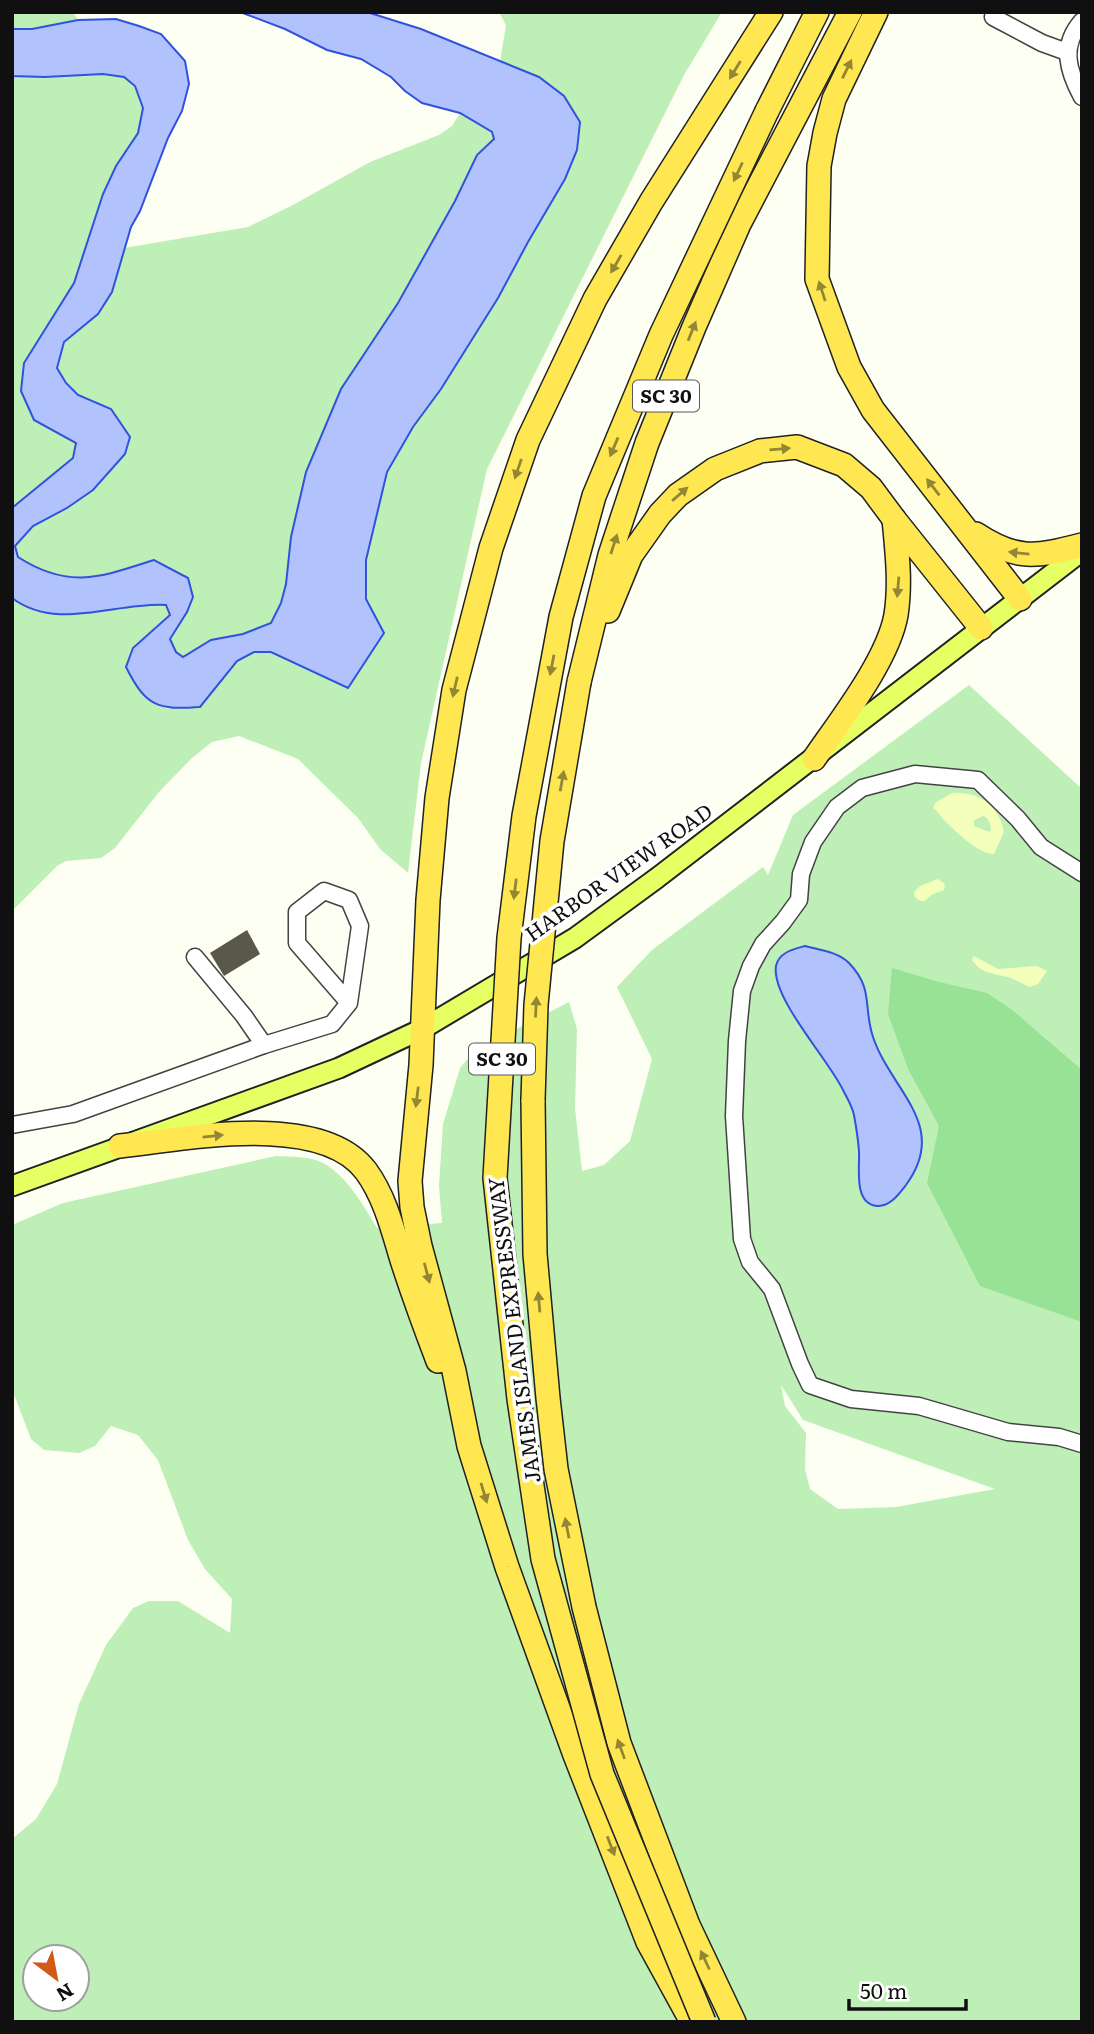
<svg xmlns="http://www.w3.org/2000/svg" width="1094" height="2034" viewBox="0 0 1094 2034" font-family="Literata,serif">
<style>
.green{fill:#beefb7;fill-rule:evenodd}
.forest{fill:#98e295}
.sand{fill:#f3ffbb;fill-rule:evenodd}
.water{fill:#b2c2fd;stroke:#3052dc;stroke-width:2}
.building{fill:#5a574b}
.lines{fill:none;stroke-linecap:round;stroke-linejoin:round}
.minor-casing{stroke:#434343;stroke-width:19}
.major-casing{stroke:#212121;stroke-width:23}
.highway-casing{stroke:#212121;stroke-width:26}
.minor{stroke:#fff;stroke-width:16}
.major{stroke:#e6ff63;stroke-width:19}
.highway{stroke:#ffe751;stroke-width:23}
.highway-bridge-casing{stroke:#212121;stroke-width:26;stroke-linecap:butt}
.highway-bridge{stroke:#ffe751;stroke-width:23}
.oneway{fill:#938634}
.labels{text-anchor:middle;stroke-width:7;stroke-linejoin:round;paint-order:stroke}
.shield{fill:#fff;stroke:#585858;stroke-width:2}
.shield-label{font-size:19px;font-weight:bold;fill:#101010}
.street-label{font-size:21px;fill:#101010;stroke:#fff}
</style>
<rect width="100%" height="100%" fill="#fdfff3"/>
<g class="green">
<path d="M12,12H73L78,20L32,29H12Z"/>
<path d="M499,12H722L684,75L487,469L421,763L408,873L380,849L358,818L298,759L239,736L212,742L192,758L159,792L115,848L101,858L66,861L57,866L12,911V598C57,631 115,603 166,605L170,615L155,627L134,683L152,702L168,709L223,676L237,661L254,652H271L348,688L384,633L366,599V560L387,472L413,427L441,389L498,298L528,242L565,179L513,68L500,62L506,25Z"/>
<path d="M75,74H103L124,77L135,85L143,108L138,133L116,166L103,194L74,283L60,309L39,337L49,429L76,443L73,458L12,508V76L45,77Z"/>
<path d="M460,113L492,132L494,139L477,155L455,201L398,303L341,389L306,472L291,537L286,584L281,603L271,623L243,634L211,640L183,657L176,652L169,639L187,612L154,560C101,577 69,590 18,557L15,546L33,526L67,508L93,490L125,454L87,399C72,393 65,381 57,368L64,342L98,314L117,273L124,248L248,227L293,205L370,162L439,135L452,126Z"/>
<path d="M969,685L1082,789V2022H12V1839L36,1819L57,1784L79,1704L106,1645L133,1608L149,1601H178L230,1633L232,1599L205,1569L188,1540L158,1460L138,1435L111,1426L95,1446L79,1453L44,1450L31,1439L12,1389V1225L63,1203L276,1156C292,1157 312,1156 325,1164C349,1179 363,1205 377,1228L442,1223L439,1186L443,1124L460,1068L474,1051L569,1002L577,1029L575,1108L582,1171L604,1165L630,1141L652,1059L617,987L652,950L763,867L768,875L793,815ZM781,1385L803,1420L995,1489L896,1507L838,1509L810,1489L805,1469L806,1433L785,1406ZM35,1957H77V1999H35Z"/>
</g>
<path class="forest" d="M892,968L939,982L987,993L1011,1009L1082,1070V1322L980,1286L927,1183L939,1126L908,1069L888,1014Z"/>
<g class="sand">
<path d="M952,793C978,791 999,805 1004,832L994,854C980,855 955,831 945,821C940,816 939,812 933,808L936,802ZM983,816C988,817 991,825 991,830L989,832L974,826V820Z"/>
<path d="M938,879L945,884L944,890L933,894L924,901C918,901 914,898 914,892L920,886Z"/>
<path d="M974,956L998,969L1037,966L1047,971L1038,984L1029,987C1021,983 1015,979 1007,977C992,973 982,974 972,960Z"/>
</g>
<g class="water">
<path d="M240,12H367L421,29L539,77L564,96L580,122L577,150L565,179L528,242L498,298L441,389L413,427L387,472L366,560V599L384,633L348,688L271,652H254L237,661L200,707C158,710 146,707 126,667L133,648L170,615L166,605C115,602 57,632 12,598V508L73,458L76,443L34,420L21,391L24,363L74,283L103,194L116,166L138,133L143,108L135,86L124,77L103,74L45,77L12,76V29H32L78,20L116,19L139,26L161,34L185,61L189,84L182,111L168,138L140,211L131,227L112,292L98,314L64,342L57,368L66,383L78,395L111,409L130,437L125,454L93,490L67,508L33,526L15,546L18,557C69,590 101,577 154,560L188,578L193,597L187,612L170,639L176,652L183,657L211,640L243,634L271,623L281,603L286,584L291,537L306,472L341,389L398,303L455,201L477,155L494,139L492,132L460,113L422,103L405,91L391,77L361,59L327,50L285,29Z"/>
<path d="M805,946C820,950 838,952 849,963C874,989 863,1007 873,1037C891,1091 950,1125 906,1185C899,1194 890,1207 877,1206C853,1204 860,1167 859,1151C858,1139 856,1126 854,1115C852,1106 847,1098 843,1090C829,1060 771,998 776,966C779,952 794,949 805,946Z"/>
</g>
<path class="building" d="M247,930L260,954L224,976L210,953Z"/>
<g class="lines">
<defs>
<g id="minor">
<path d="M993,17L1042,43L1067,52"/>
<path d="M1082,21C1060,46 1068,71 1082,97"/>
<path d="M1082,873L1041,847L1018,819L978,780L915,774L862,788L837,807L813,842L801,874L799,900L783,922L763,944L751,966L742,991L737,1041L734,1116L742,1239L750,1262L772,1289L800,1364L810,1385L851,1399L919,1406L1008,1432L1059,1437L1082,1444"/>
<path d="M195,957L244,1016L264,1045"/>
<path d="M12,1125L73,1114L264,1045L332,1024L349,1003L360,926L349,900L324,891L297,912V943L349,1003"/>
</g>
<path id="major" d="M12,1186L339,1068L422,1029L575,938L657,878L1082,551"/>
<g id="highway">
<path d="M876,12L834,99L825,133L819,166L817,279L849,367L873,410L1020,599"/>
<path d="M767,111L817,12"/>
<path d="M976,534C1017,561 1036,557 1082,545"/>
<path d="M608,611L631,555L660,514L678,495L715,469L760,451L797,447L844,465L871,488L894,519L981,628"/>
<path d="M579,682L610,555L647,443L694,327L739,224L850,12"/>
<path d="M814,759C840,721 888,660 896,615C901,583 897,551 894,519"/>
<path d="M533,1100L535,1254L548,1398L556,1469L584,1607L619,1743L688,1925L734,2022"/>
<path d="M120,1146C185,1139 321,1111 366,1171C385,1197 393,1230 402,1260C413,1294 425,1327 438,1361"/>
<path d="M692,2022L648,1942L575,1755L507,1567L469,1446L454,1371L420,1246L412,1207L410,1181L421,1065L428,900L437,798L454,690L491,548L528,440L595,299L651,202L771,12"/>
</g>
</defs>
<use href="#minor" class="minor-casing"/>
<use href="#major" class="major-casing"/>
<use href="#highway" class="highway-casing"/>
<use href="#minor" class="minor"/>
<use href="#major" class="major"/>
<use href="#highway" class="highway"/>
<defs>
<g id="highway-bridge">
<path d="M533,1100L536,1005L552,841L579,682"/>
<path d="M704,2022L602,1774L543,1559L519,1399L495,1178L509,938L524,816L561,617L594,496L661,335L767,111"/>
</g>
</defs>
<use href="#highway-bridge" class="highway-bridge-casing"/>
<use href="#highway-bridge" class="highway-bridge"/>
</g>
<defs><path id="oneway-solid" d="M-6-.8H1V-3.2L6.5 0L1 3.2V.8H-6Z" transform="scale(1.75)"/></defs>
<g class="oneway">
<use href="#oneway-solid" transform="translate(847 69) rotate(-64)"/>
<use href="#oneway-solid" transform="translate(735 70) rotate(122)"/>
<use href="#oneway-solid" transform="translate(738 172) rotate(115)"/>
<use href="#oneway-solid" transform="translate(616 264) rotate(120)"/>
<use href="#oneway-solid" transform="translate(822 291) rotate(-108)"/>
<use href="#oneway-solid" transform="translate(692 331) rotate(-68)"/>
<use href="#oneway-solid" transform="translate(614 447) rotate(113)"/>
<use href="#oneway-solid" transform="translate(780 449) rotate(-5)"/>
<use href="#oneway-solid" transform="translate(518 469) rotate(109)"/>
<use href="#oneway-solid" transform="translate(933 487) rotate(-128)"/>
<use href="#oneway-solid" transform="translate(680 494) rotate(-41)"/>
<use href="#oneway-solid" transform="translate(614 544) rotate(-72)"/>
<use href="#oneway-solid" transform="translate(1019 553) rotate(-174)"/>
<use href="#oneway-solid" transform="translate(898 587) rotate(95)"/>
<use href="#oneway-solid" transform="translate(552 665) rotate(101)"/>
<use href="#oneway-solid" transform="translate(455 687) rotate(103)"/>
<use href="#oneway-solid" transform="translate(562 781) rotate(-80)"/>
<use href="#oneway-solid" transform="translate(515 889) rotate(97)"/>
<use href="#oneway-solid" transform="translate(536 1007) rotate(-87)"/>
<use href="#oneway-solid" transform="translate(417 1097) rotate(97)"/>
<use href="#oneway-solid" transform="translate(213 1136) rotate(-6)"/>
<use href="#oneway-solid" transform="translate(427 1273) rotate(75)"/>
<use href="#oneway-solid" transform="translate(539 1302) rotate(-95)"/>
<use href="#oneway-solid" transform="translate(484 1493) rotate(73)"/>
<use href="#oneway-solid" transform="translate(567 1528) rotate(-101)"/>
<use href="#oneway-solid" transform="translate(621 1749) rotate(-110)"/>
<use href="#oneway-solid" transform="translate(611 1846) rotate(69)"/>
<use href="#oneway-solid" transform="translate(705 1960) rotate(-115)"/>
</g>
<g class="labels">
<g class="shield">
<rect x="633" y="380.5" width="66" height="31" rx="5"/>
<rect x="469" y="1043.5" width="66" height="31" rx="5"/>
</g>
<g class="shield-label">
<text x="666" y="403">SC 30</text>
<text x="502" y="1066">SC 30</text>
</g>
<g class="street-label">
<text transform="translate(619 873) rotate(-35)" y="7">HARBOR VIEW ROAD</text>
<text transform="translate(515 1330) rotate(-97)" y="7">JAMES ISLAND EXPRESSWAY</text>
</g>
</g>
<rect width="1094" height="2034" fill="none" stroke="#101010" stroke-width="28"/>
<g transform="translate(56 1978) rotate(148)"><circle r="33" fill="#ffffff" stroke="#9f9f9f" stroke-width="2"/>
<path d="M0-5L12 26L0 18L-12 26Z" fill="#d15a17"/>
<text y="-10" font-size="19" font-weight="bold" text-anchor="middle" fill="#101010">N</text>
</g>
<path d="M849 1999v10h117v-10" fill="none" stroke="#101010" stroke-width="3.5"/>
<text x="860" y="1999" font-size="21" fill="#101010" stroke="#ffffff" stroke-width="5" paint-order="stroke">50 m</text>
</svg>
